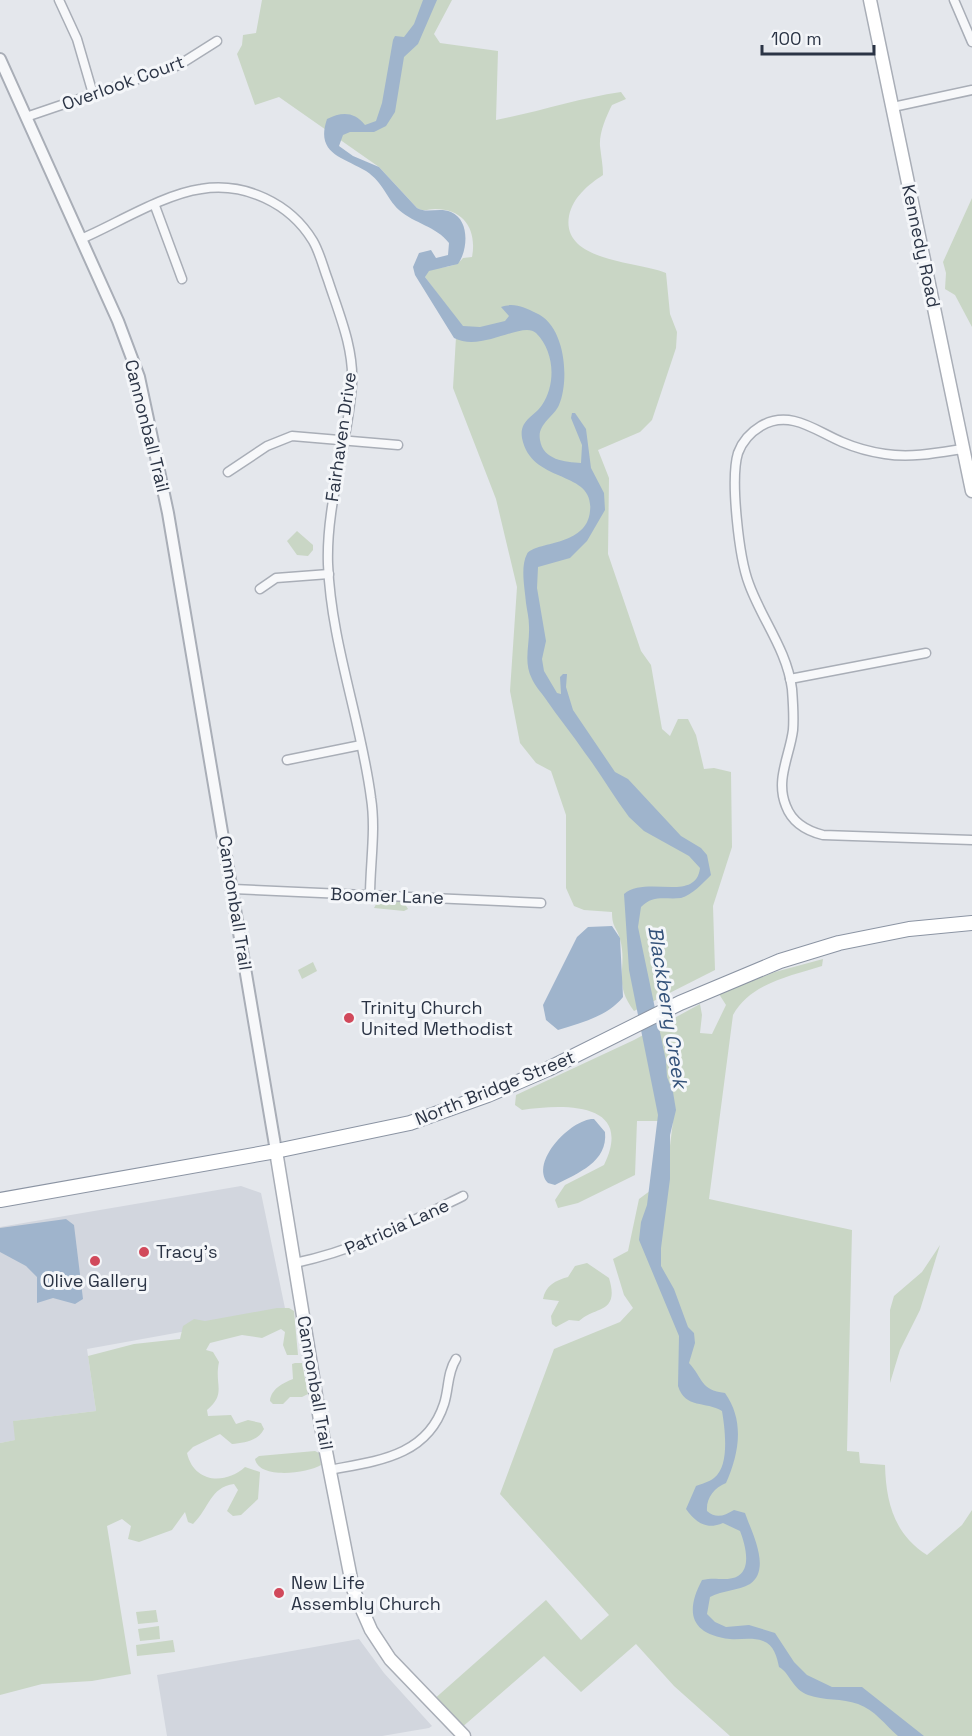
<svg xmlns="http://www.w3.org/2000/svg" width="972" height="1736" viewBox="0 0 972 1736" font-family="'Space Grotesk',sans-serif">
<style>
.built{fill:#d2d6de}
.green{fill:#c9d6c5}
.water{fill:#9fb4cc}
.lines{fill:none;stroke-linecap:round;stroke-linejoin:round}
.minor-casing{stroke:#a9aeb7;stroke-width:11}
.tertiary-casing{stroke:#a9aeb7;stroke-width:14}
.secondary-casing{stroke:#a9aeb7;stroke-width:15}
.trunk-casing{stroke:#8b94a3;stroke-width:16}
.minor{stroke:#f7f8fa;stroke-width:8}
.tertiary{stroke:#f7f8fa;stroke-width:10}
.secondary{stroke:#fff;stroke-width:12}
.trunk{stroke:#fff;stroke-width:14}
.poi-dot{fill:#d1495b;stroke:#f4f6f9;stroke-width:2}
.labels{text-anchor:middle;stroke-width:6;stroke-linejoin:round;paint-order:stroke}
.street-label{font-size:18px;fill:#2b3445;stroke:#f4f6f9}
.poi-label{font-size:18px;fill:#2b3445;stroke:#f4f6f9;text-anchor:start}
.water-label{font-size:20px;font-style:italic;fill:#34527a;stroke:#f4f6f9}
</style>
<rect width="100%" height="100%" fill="#e4e7ec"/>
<g class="built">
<path d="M241,1186L261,1193L286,1313L87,1349L96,1411L14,1421L16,1440L0,1443V1227Z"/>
<path d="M359,1639L384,1673L432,1726L429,1728L382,1736H167L157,1675Z"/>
</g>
<g class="green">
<path d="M262,0H452L434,34L440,43L498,51L496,120C538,112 579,98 621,92L626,99L612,105C606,117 599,133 600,146C601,156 603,165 603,175C588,185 573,197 569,216C561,262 637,261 666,273L670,314L677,332L676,348L652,420L640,432L598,450L609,478L608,554L641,651L651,665L662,729L670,736L678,719H688L696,735L704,769L714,768L731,772L732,847L713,906L715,970L634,1011C612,982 628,968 620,939C617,927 612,928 612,912L584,910L574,906L566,888V815L551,771L536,763L520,743L510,691L517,587L496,499L453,388L457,320L425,277L426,272C439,265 454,270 463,258L472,257C477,231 465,209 435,209C428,209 424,212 417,208L379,167L279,97L255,105L237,54L242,45L243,35L256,33Z"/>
<path d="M972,198V327L955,295L945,289L946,273L943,262Z"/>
<path d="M297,531L313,545V550L308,556L297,555L287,541Z"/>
<path d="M389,900L403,901L408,909L404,911L374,908L378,901Z"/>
<path d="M823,959L822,966C791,976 750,983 733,1015L709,1199L852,1230L847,1451L859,1452L860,1463L885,1465C886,1502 894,1534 927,1555L962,1525L972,1510V1736H730L674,1686L636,1644L581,1692L544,1656L460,1729L432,1701L546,1600L581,1640L609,1615L500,1494L554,1349L620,1322L633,1308L624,1295L613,1259L628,1251L639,1199L666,1179L673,1121H637L635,1175L578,1203L558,1208L555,1200L565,1185L604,1165C635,1101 563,1104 522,1110L515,1105L516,1095L634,1040L700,1004L702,1015L700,1033L712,1034L726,1005L719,994L775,972Z"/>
<path d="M313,962L317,971L302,979L298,970Z"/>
<path d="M940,1245L920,1310L900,1350L890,1383V1310L894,1296L922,1272Z"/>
<path d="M587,1263L609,1278C620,1314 595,1306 579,1321L569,1320L556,1327L552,1324L551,1316L559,1301L543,1299C545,1286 556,1280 568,1277L575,1266Z"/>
<path d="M277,1308H289L294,1311L298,1355H287L283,1345L285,1332L281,1329L262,1338L242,1335L210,1343L206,1350L213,1352L219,1362C214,1385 227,1393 207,1410L208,1416L231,1415L236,1424L248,1420L261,1423L264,1429C258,1441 244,1443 232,1444L220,1434L193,1447L187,1453C194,1483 225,1485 245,1467L260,1472L258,1499L241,1515L233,1516L227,1511L238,1490L234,1484C210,1487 209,1509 193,1524L188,1522L185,1512L172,1530L139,1542L128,1539L131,1526L122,1519L107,1526L131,1674L92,1681L42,1684L0,1695V1443L15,1440L13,1421L96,1411L88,1356L134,1344L180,1339L183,1326L194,1319L205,1321Z"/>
<path d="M295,1363H302L308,1394L302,1397H290L283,1404H273L270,1401C271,1389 283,1383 293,1379L292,1364Z"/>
<path d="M315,1451L319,1453L321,1465C308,1473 259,1480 255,1459L259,1456Z"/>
<path d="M156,1610L158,1622L138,1624L136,1612Z"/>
<path d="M159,1626L160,1639L140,1641L138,1629Z"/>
<path d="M173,1640L175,1652L137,1656L136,1645Z"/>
</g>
<g class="water">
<path d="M423,0H437L418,44L404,57L395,112L386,126L374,132H350L343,135L339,146L353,156L379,167L417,208C427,214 439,207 451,212C470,220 468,250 458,264L429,271L425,277L463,326L480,327L505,321L509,316L501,307C514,302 525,308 536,313C565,325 570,379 559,405C553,418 537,424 540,440C543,460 565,462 581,463L582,445L571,418L572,413H575L586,429L591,468L604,493L605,510L587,541L570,558L538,567L537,588L546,641L542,659L544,671L557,693L561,694L560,677L563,674H567L566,687L573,710L615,772L628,779L681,836L701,848L707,855L711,875C703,883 692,895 681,898C665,900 654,894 641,907L638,927L666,1061L667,1077L673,1092L676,1110L670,1135V1179L661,1248V1266L674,1289L688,1327L694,1333L695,1343L689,1363C703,1378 700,1390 725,1393C745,1421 739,1454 726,1483C714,1488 706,1498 707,1511C716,1519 724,1516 734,1510L745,1513C751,1531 772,1569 750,1584C738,1591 723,1590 710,1597L707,1614L715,1622L726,1627L749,1625L775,1633L794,1662L807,1675L832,1687H862L924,1736H898C885,1725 875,1710 858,1704C842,1698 824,1701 808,1695C792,1689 790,1673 779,1667C777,1657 774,1645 763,1641C752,1637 740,1640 730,1639C690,1634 685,1612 702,1580C711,1578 716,1579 725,1579C754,1579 747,1549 740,1531L723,1523C707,1530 696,1523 686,1509L696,1486C701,1484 709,1482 714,1478C730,1466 725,1429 722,1411C706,1401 685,1409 678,1386L679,1336L639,1240L641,1222L647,1205L658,1115L629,970L624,894C647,875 696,903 700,868L689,856L644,831L629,817C613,796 601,774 585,753C572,734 558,717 545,698C541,692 535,686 532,679C523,662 530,644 529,626C529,618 527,611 526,603C525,589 520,567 527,554C535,541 587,547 590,511C595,469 531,485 522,438C519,420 535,416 542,405C556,384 555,352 536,333C523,320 482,353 454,338L415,275L413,267L419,253L431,250L436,258L448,255L449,243C436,226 415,224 399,210C386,198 384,183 366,171C343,157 315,154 327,119C341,112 354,111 365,125L376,121L382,103L393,40L395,36L404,37L414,24Z"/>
<path d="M612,926L620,938L623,997C608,1016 581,1023 558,1030L546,1020L543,1005L577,937L588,927Z"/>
<path d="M594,1119L605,1132C608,1162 578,1173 555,1185L548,1183C529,1162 572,1118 594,1119Z"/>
<path d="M66,1219L74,1225L83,1299L75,1304L53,1298L37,1303V1277L26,1266L0,1252V1228Z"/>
</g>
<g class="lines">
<defs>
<g id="minor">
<path d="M59,0L77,39L93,94"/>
<path d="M954,0L972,42"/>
<path d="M893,107L972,90"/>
<path d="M26,117L179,65L217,41"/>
<path d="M155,206L182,279"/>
<path d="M81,239C116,224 164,194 201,189C245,182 290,203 313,241C320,253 323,267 328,280C339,314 354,348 352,384C348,445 326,503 328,564C331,643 361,720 371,798C376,830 370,864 370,896"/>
<path d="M962,449C937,453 911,458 885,454C871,452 856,448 842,442C816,431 790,409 761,426C751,432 742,442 738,453C730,479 739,558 749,584C762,620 787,650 792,689C793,702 794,717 793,730C790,755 775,780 786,806C792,822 807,831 823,835L972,840"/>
<path d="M228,472L267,446L292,436L398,445"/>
<path d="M260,589L276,578L329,574"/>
<path d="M790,679L926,653"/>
<path d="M287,760L361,745"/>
<path d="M233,889L541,903"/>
<path d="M295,1263C357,1250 406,1224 463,1196"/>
<path d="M329,1470C376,1461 427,1457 444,1404C449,1389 447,1373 456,1359"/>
</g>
<path id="tertiary" d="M0,59L118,321L139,377L168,513L276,1151"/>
<g id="secondary">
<path d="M870,0L972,491"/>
<path d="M276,1151L321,1426L353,1589L371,1630L390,1659L464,1736"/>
</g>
<path id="trunk" d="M0,1200L276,1151L410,1123L488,1095L548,1069L680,1003L780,961L839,943L909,929L972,923"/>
</defs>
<use href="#minor" class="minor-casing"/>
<use href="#tertiary" class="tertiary-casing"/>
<use href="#secondary" class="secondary-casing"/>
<use href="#trunk" class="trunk-casing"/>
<use href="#minor" class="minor"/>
<use href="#tertiary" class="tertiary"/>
<use href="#secondary" class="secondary"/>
<use href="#trunk" class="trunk"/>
</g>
<g class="poi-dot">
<circle cx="349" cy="1018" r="6"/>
<circle cx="144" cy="1252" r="6"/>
<circle cx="95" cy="1261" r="6"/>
<circle cx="279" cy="1593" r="6"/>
</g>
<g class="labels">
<g class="street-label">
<text transform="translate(123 83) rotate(-20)" y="6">Overlook Court</text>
<text transform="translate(921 246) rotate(78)" y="6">Kennedy Road</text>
<text transform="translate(147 426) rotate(76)" y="6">Cannonball Trail</text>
<text transform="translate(341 437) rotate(-82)" y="6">Fairhaven Drive</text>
<text transform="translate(387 896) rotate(2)" y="6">Boomer Lane</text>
<text transform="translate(235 903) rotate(81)" y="6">Cannonball Trail</text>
<text transform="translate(495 1088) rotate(-22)" y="6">North Bridge Street</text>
<text transform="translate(397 1227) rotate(-24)" y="6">Patricia Lane</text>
<text transform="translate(315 1383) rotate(80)" y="6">Cannonball Trail</text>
</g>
<g class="poi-label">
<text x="361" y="1014">Trinity Church<tspan x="361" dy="21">United Methodist</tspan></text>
<text x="156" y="1258">Tracy's</text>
<text x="95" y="1287" text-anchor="middle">Olive Gallery</text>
<text x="291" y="1589">New Life<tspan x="291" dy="21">Assembly Church</tspan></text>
</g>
<g class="water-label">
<text transform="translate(668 1007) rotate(81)" y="7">Blackberry Creek</text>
</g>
</g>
<path d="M762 45v9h112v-9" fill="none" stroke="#2b3445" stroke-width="3"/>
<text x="771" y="45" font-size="18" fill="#2b3445" stroke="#f4f6f9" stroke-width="4.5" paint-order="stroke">100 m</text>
</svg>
